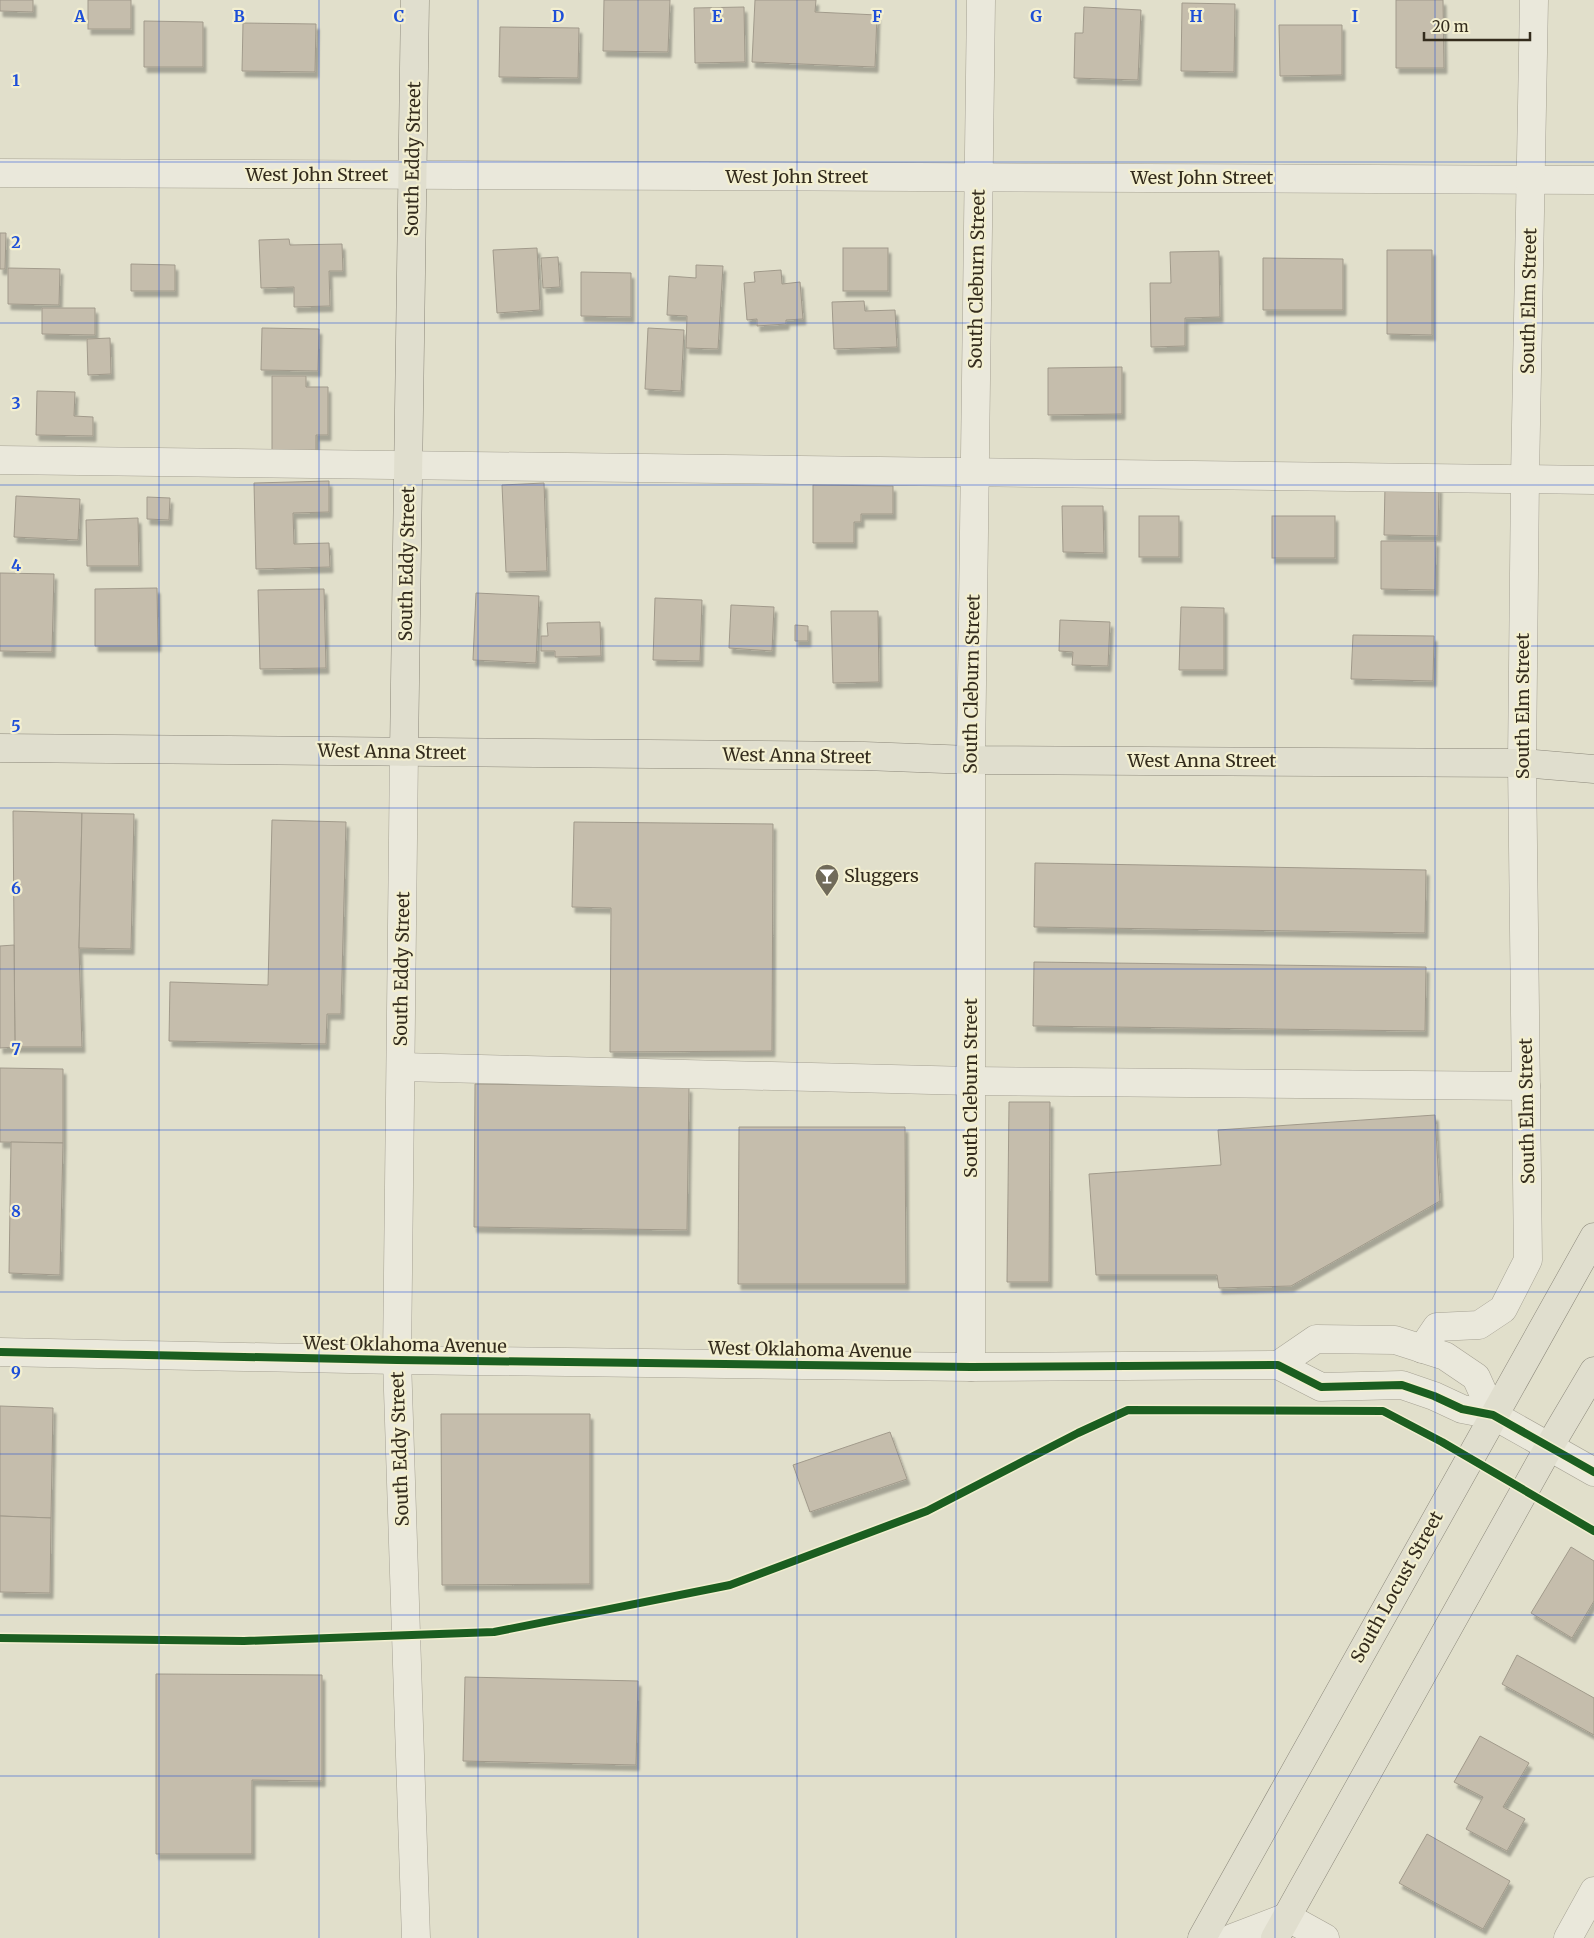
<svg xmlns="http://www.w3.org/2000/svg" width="1594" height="1938" viewBox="0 0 1594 1938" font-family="Merriweather,serif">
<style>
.building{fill:#c5bdac;stroke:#a19a8b;filter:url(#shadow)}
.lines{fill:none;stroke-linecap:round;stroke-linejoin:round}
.minor-casing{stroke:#a6a294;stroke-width:29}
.major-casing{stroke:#8c887b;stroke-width:29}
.minor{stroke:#eae8db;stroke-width:28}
.major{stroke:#e0dece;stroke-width:28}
.cycleway-casing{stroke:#f3efd0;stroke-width:11}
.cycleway{stroke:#1b5e20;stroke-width:8}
.grid{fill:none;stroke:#1d4ed8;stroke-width:1;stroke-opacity:0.55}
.labels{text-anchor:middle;stroke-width:4.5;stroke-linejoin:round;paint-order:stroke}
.street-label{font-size:18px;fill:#342c1d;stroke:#f3efd0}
.poi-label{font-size:18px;fill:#342c1d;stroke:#f3efd0;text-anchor:start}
.grid-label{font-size:16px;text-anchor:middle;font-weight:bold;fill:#1d4ed8;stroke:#f3efd0;stroke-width:4.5;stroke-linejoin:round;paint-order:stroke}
</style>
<defs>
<filter id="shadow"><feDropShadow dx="3" dy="5.5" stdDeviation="1" flood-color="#0004"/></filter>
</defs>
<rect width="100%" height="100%" fill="#e1dfcb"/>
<g class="building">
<path d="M0,0H33V12L0,11Z"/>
<rect x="88" y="0" width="43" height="29"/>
<path d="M604,0H670L668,52L603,51Z"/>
<path d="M755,0H816L815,12L877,15L875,67L752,62Z"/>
<path d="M1396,0H1443L1444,68H1396Z"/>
<path d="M1182,3L1235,4L1234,72L1181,71Z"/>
<path d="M744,7L745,62L695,63L694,8Z"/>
<path d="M1084,7L1141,10L1138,80L1074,78L1075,33H1083Z"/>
<path d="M144,21L203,22V67H144Z"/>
<path d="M243,23L316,24L315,72L242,71Z"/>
<path d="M1279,25H1342V75L1280,76Z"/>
<path d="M500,27L579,28L578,78L499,77Z"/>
<path d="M0,233H6L5,269H0Z"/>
<path d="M289,239L290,245L342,244L343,271H329L330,306L294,307V287L261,288L259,240Z"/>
<path d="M537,248L540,310L497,313L493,250Z"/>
<rect x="843" y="248" width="45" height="43"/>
<path d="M1387,250H1432V335L1387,334Z"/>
<path d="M1219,251L1220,317L1185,318V346L1151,347L1150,283H1171L1170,252Z"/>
<path d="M558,257L560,287L543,288L541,258Z"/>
<path d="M1263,258L1343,259V310H1263Z"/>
<path d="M131,264L175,265V291H131Z"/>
<path d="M696,265L723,266L718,349L686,348L687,316L667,315L669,276L696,278Z"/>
<path d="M8,268L60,269L59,305L8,304Z"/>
<path d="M781,270L782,284L800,282L803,319L786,320V324L757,326V319L747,320L744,283L755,282L754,272Z"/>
<path d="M581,272L631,273V317L581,316Z"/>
<path d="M864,301L865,311L895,310L897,347L834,349L832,302Z"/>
<path d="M42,308H95V335L42,334Z"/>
<path d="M262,328L319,329L318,371L261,370Z"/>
<path d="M648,328L684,330L681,391L645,389Z"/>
<path d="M110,338L111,374L88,375L87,339Z"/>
<path d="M1122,367V414L1048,415V368Z"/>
<path d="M272,376H306V387H328V435H316V451H272Z"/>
<path d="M37,391L75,392L74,416L93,417V436L36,435Z"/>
<path d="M329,481V512L293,513L294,544L329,543L330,567L256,569L254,483Z"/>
<path d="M544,483L547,571L506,572L502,485Z"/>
<path d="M813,485L893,486V514H861V522H854V543H813Z"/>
<path d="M1385,486L1439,487L1438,536L1384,535Z"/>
<path d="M16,496L80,499L78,540L14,537Z"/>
<path d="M147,497L170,498L169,520L147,519Z"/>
<path d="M1062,506H1103L1104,553L1063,552Z"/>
<rect x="1139" y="516" width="40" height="41"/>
<rect x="1272" y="516" width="63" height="42"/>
<path d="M138,518L139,566H87L86,520Z"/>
<path d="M1381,541H1436L1435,590L1381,589Z"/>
<path d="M0,573L54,574L52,652L0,651Z"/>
<path d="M157,588L158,646H95V589Z"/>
<path d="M324,589L326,668L260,669L258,590Z"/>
<path d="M476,593L539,596L536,663L473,660Z"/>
<path d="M655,598L702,600L700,661L653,660Z"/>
<path d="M731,605L774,607L772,651L729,648Z"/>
<path d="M1181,607L1224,608V670H1179Z"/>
<path d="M831,611H878L879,682L833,683Z"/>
<path d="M1060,620L1110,622L1108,666L1072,665L1073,652L1059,651Z"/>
<path d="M600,622L601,656L555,657V651H541V636H548L547,623Z"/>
<path d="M795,625L808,626V641H795Z"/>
<path d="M1353,635L1434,636L1433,681L1351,679Z"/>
<path d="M13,811L82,813L79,948L82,1047H15Z"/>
<path d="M82,813L134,814L131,949L79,948Z"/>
<path d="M272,820L346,822L341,1014H327L326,1044L169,1041L170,982L268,985Z"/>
<path d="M574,822L773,824L772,1051L610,1052L611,908L572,907Z"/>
<path d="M1035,863L1426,870L1425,933L1034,927Z"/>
<path d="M14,945L15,1047L0,1048V946Z"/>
<path d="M1034,962L1426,967L1425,1031L1033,1026Z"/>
<path d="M0,1068L63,1069V1143L0,1142Z"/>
<path d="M475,1084L689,1087L687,1230L474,1227Z"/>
<path d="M1009,1102H1050L1049,1282H1007Z"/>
<path d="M1435,1115L1440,1201L1291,1286L1219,1288L1217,1275H1096L1089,1174L1221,1165L1218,1130Z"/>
<path d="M739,1127H905L906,1284H738Z"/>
<path d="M11,1142L63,1143L60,1275L9,1273Z"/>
<path d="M0,1406L53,1408L51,1518L0,1516Z"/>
<path d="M441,1414H590V1584L442,1585Z"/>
<path d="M890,1432L907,1479L810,1512L793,1465Z"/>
<path d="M0,1516L51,1518L50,1593L0,1592Z"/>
<path d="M1571,1547L1594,1561V1601L1572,1638L1531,1613Z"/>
<path d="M1517,1655L1594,1698V1735L1502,1684Z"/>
<path d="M156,1674L322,1675V1781L252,1780V1854H156Z"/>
<path d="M465,1677L638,1681L636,1765L463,1761Z"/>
<path d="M1480,1736L1529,1763L1503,1807L1525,1819L1507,1851L1466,1829L1483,1797L1454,1782Z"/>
<path d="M1427,1834L1510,1881L1483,1929L1399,1883Z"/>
</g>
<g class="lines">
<defs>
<g id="minor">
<path d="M0,173L1594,180"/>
<path d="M0,460L1594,480"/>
<path d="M404,752L397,1360L416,1938"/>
<path d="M401,1067L971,1081L1526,1086"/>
<path d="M1422,1349L1437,1327L1479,1325L1503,1309L1528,1260L1522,763L1525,478L1534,0"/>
<path d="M0,1352L397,1360L971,1367L1278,1365L1321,1387L1402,1385L1434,1396L1462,1409L1493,1415L1594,1472"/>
<path d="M1278,1365L1316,1339L1395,1340L1445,1356L1476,1377L1493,1415"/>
<path d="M971,1367V760L981,0"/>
<path d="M1232,1938L1287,1917L1325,1938"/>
<path d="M1568,1938L1594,1891"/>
</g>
<g id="major">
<path d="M0,748L864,756L971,760L1522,763L1594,769"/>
<path d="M404,752L415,0"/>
<path d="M1202,1938L1594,1237"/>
<path d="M1275,1938L1549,1447L1594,1371"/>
</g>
</defs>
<use href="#minor" class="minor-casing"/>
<use href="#major" class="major-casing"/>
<use href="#minor" class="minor"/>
<use href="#major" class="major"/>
<defs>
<g id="cycleway">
<path d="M0,1352L397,1360L971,1367L1278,1365L1321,1387L1402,1385L1434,1396L1462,1409L1493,1415L1594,1472"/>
<path d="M0,1638L244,1641L494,1632L730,1585L927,1511L1078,1433L1128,1410L1383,1411L1442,1442L1594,1531"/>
</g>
</defs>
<use href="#cycleway" class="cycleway-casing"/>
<use href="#cycleway" class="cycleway"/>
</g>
<path class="grid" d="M159,0V1938M319,0V1938M478,0V1938M638,0V1938M797,0V1938M956,0V1938M1116,0V1938M1275,0V1938M1435,0V1938M0,162H1594M0,323H1594M0,485H1594M0,646H1594M0,808H1594M0,969H1594M0,1130H1594M0,1292H1594M0,1454H1594M0,1615H1594M0,1776H1594"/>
<defs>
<symbol id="bar-pin" viewBox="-11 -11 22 30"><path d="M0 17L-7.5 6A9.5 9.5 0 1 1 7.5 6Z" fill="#716b5a" stroke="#f3efd0"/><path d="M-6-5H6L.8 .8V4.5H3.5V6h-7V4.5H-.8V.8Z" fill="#fff"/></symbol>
</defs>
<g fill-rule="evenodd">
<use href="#bar-pin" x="813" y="862" width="28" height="38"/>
</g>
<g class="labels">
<g class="street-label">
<text transform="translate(413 159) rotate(-89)" y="6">South Eddy Street</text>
<text x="317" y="181">West John Street</text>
<text x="797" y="183">West John Street</text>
<text x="1202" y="184">West John Street</text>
<text transform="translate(977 279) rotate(-89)" y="6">South Cleburn Street</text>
<text transform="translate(1529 301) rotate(-89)" y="6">South Elm Street</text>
<text transform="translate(407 564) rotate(-89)" y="6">South Eddy Street</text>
<text transform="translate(972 684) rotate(-89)" y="6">South Cleburn Street</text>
<text transform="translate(1523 706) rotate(-90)" y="6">South Elm Street</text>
<text transform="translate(392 752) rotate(1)" y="6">West Anna Street</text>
<text transform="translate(797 756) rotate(1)" y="6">West Anna Street</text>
<text x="1202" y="767">West Anna Street</text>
<text transform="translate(402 969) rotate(-89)" y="6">South Eddy Street</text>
<text transform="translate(971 1088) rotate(-90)" y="6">South Cleburn Street</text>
<text transform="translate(1527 1111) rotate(-91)" y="6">South Elm Street</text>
<text transform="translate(405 1345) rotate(1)" y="6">West Oklahoma Avenue</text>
<text transform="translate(810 1350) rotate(1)" y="6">West Oklahoma Avenue</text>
<text transform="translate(400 1449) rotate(-92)" y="6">South Eddy Street</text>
<text transform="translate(1397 1587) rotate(-61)" y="6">South Locust Street</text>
</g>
<g class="poi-label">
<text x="844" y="882">Sluggers</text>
</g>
</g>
<g class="grid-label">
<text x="80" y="22">A</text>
<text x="239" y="22">B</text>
<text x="399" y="22">C</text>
<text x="558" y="22">D</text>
<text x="717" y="22">E</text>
<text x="877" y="22">F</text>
<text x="1036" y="22">G</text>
<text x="1196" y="22">H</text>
<text x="1355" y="22">I</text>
<text x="16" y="86">1</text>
<text x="16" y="248">2</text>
<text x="16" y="409">3</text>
<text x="16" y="571">4</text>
<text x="16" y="732">5</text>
<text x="16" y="894">6</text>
<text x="16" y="1055">7</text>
<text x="16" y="1217">8</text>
<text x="16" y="1378">9</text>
</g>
<path d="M1424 32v8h106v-8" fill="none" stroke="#342c1d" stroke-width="2.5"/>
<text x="1432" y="32" font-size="15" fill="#342c1d" stroke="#f3efd0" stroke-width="4" paint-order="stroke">20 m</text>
</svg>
